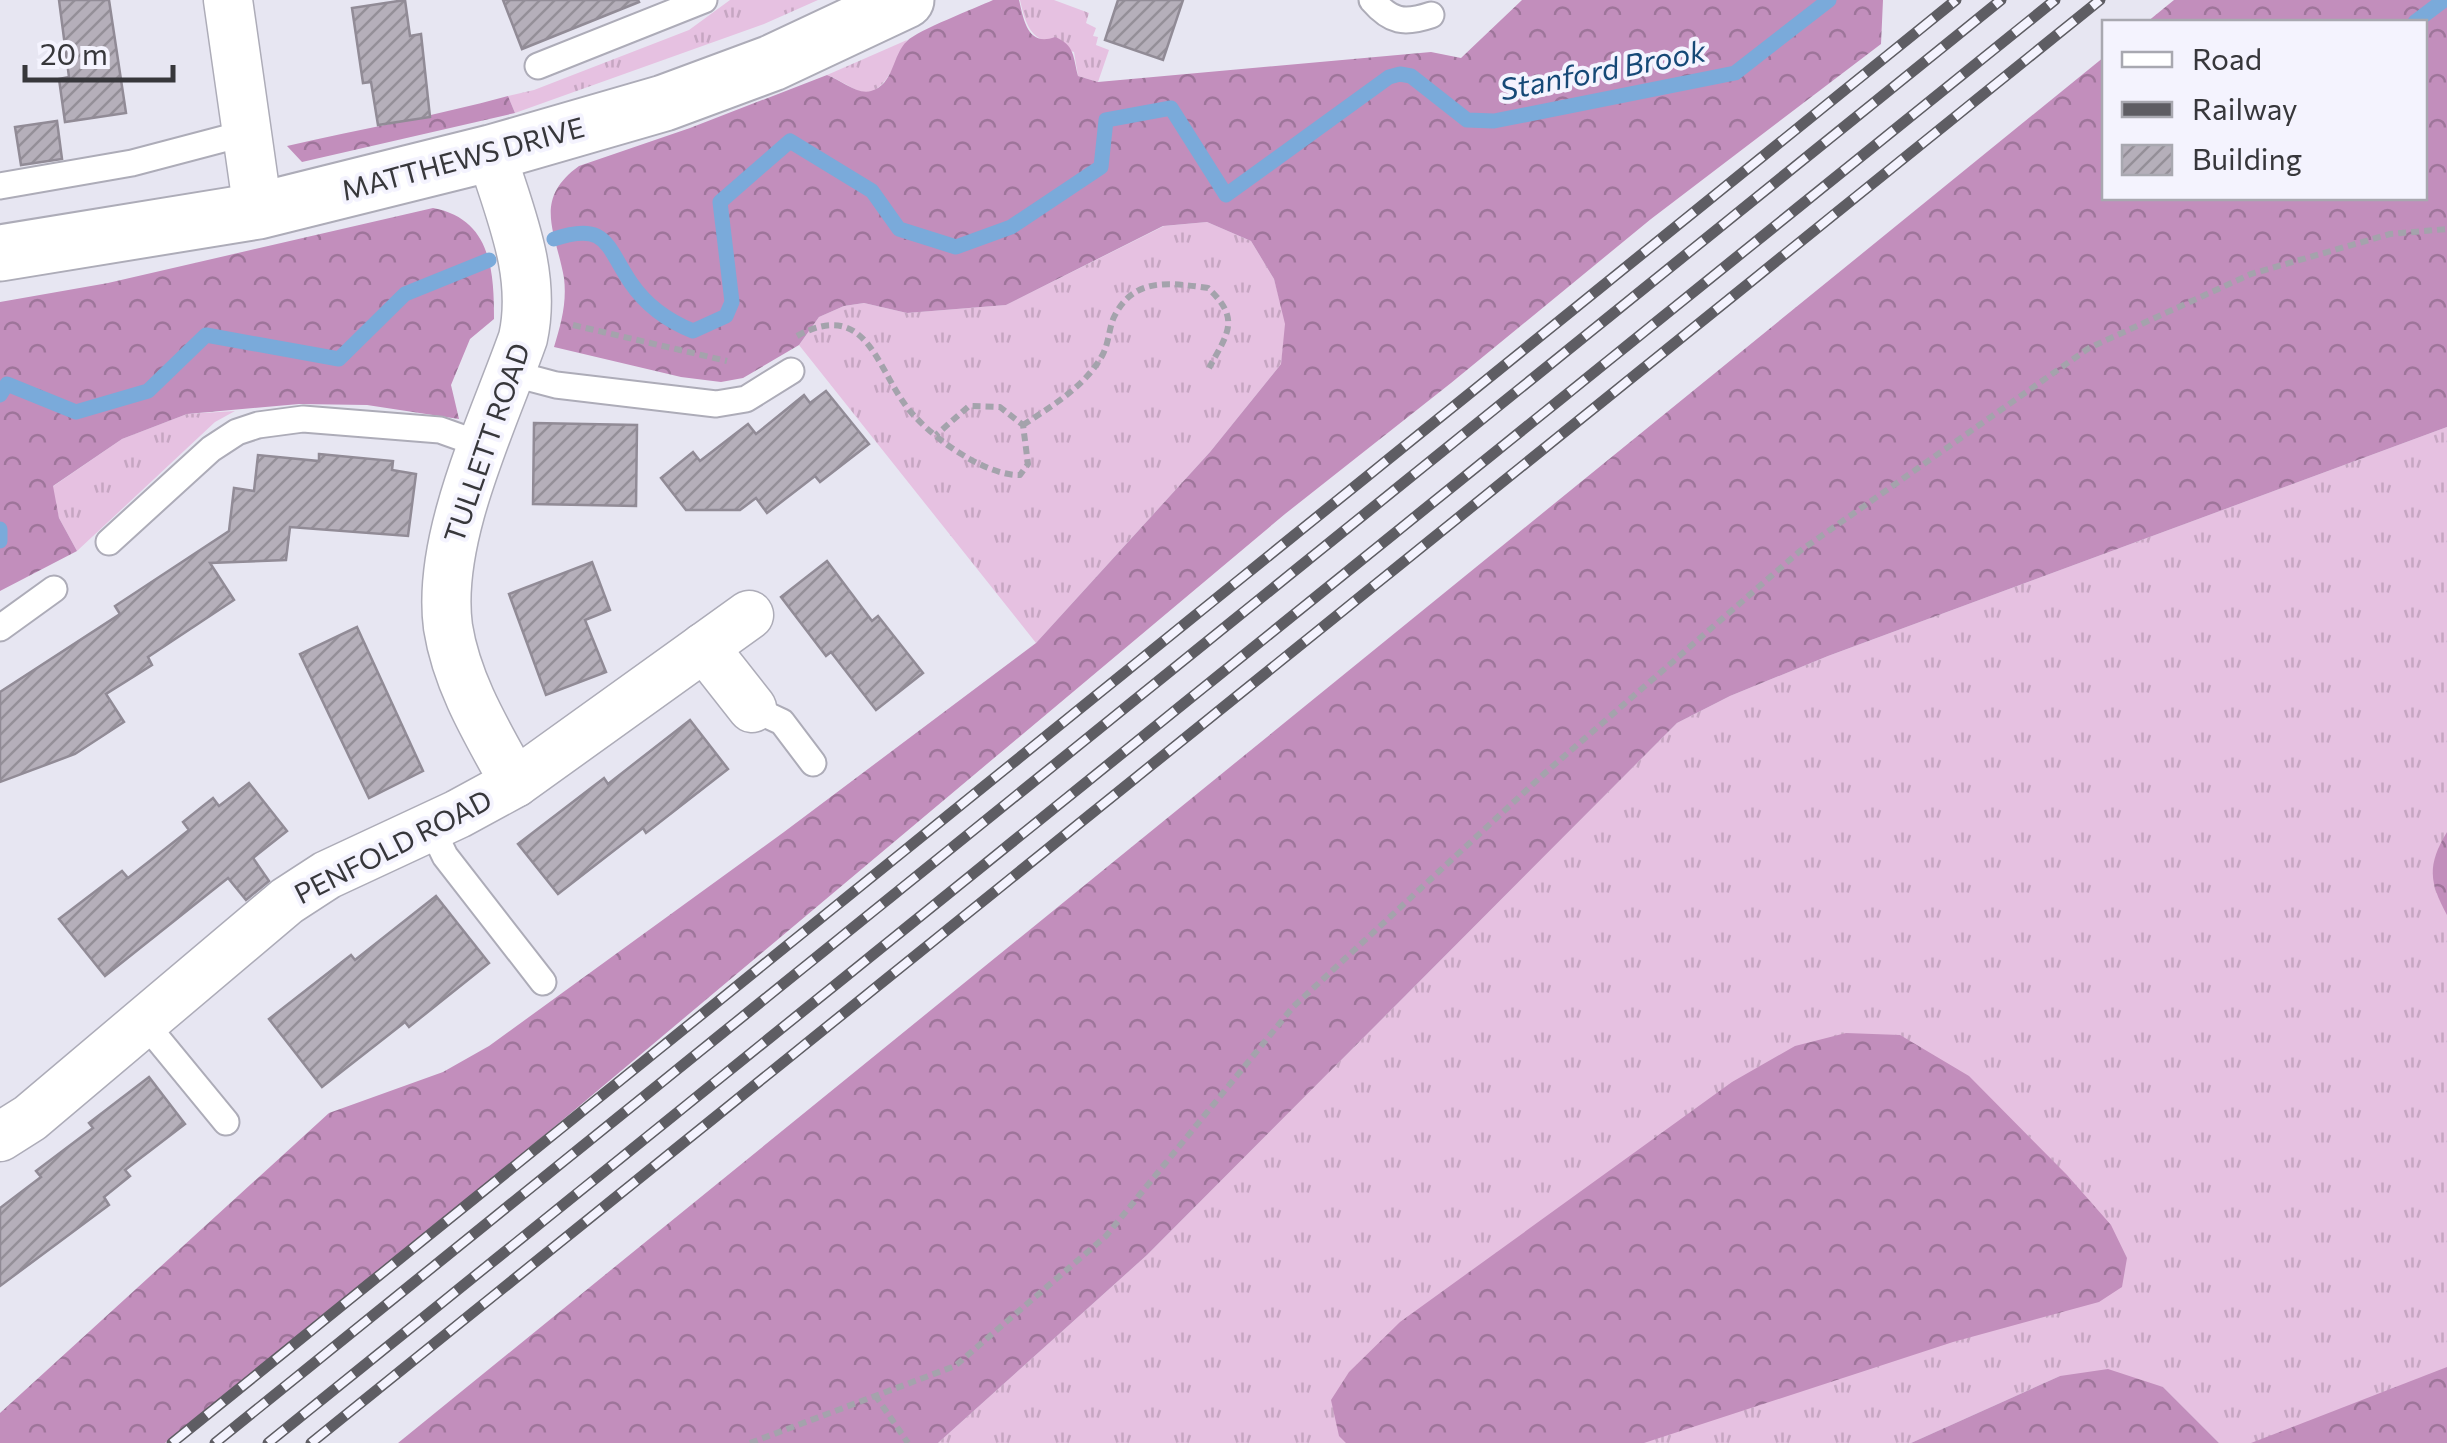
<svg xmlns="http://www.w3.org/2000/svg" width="2447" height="1443" viewBox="0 0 2447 1443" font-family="Commissioner,sans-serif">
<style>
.grass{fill:url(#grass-tufts)}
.forest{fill:url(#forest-crowns)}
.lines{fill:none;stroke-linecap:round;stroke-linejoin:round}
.stream{stroke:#7aaada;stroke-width:15}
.building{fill:url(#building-hatch);stroke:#918b96;stroke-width:2.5}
.lane-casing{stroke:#adacb8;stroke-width:29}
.street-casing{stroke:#adacb8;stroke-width:51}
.secondary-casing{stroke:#adacb8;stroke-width:59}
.path{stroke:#a4a3ac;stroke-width:6;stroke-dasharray:8 5;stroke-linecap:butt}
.lane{stroke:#fff;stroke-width:25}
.street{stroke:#fff;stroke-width:48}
.secondary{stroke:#fff;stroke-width:55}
.rail-casing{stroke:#5e5d63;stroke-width:11}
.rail{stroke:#f4f3fe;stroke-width:8;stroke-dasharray:22;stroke-linecap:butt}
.labels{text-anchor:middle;stroke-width:8;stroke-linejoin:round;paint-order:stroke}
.street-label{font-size:28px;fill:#37373b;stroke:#f4f3fe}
.water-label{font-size:30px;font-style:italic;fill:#164977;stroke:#f4f3fe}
</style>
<defs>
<pattern id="grass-tufts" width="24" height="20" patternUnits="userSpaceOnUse" patternTransform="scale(2.5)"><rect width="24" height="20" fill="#e6c1e1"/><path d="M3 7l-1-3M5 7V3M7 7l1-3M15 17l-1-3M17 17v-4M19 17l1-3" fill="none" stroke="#c6a6c2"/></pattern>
<pattern id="forest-crowns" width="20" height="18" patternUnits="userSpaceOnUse" patternTransform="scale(2.5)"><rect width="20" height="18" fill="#c28ebc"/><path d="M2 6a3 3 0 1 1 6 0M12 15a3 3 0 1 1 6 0" fill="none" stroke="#9e759a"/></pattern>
<pattern id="building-hatch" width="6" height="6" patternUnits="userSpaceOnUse" patternTransform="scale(2.5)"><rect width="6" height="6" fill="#b5afba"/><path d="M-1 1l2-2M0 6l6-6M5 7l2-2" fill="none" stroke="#948f98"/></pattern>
</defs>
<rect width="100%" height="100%" fill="#e7e6f2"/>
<g class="grass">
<path d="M730,0H818L764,24L515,113L508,96L534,90L689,30Z"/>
<path d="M1020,0H1054L1089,13L1086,23L1096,28L1093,36L1098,37L1096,45L1109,50L1098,82L1078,76L1074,52C1037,38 1029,41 1020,0Z"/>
<path d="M907,40C897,57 884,103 856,90C846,85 838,79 827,75Z"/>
<path d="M1207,222L1251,241L1274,279L1286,324L1281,364L1210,452L1036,643L799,345L819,317L844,306L864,303L907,313L1006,305L1164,226Z"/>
<path d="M235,411L215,422L77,551L59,518L52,487L122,439L187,414Z"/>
<path d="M2447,427V1443H2219L2163,1387L2060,1376L1911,1443H938L1147,1255L1677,723L1730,696L1828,656Z"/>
</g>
<g class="forest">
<path d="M993,0H1019C1024,21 1028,47 1055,37C1075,45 1073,57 1078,76L1098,82L1431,52L1461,58L1522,0H1883L1881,44L1651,219L1451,383L1285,514L342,1305L165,1443H0V1413L329,1113L443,1072L489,1046L784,832L1036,643L1210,452L1281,364L1285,324L1274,279L1251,241L1207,222L1163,226L1006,305L907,313L864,303L844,306L819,317L799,345L743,378L721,382L681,377L554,347C561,324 567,303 564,278C556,232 532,200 579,166L690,128L827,75C841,80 857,95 871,91C894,85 892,55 907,41C918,30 976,8 993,0Z"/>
<path d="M2174,0H2447V427L1828,656L1730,696L1677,723L1147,1255L938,1443H398L2104,57V198H2424V22H2147Z"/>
<path d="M508,96L515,113L302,162L287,146C361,129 435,116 508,96Z"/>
<path d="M433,208C491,219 494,270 494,319L470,339L451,385L459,419L367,405L299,404L187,414L122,439L53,486L59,518L77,551L0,591V302L108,283Z"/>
<path d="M2447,832V915C2429,882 2427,865 2447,832Z"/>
<path d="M1846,1033L1900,1035L1969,1076L2067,1175L2111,1225L2127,1258L2122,1287L2099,1302L1953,1342L1644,1443H1346L1339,1436L1331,1400L1349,1372L1400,1322L1732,1082L1795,1046Z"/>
<path d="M2447,1367V1443H2251Z"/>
<path d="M2108,1369L2163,1387L2219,1443H1911L2060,1376Z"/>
</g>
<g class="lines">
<g class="stream">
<path d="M2415,22L2444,0"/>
<path d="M554,239C607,221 606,246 631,283C646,305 668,321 693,331L726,316L732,302L720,202L790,141L872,191L899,229L956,247L1011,227L1101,167L1106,120L1171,108L1226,195L1389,77L1400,74L1411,76L1467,120L1494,121L1735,73L1829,0"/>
<path d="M0,395L7,384L76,412L148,391L206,335L339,359L405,294L489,260"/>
<path d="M0,529V541"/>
</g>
</g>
<g class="building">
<path d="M59,0H109L126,113L65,122L59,79L69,77Z"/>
<path d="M405,0L410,36L421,34L430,117L378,125L371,82L363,83L352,8Z"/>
<path d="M503,0H638L639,2L522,49Z"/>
<path d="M1118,0H1183L1163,60L1105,40Z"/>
<path d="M57,121L62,159L21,165L15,127Z"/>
<path d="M826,391L869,444L820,482L815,476L767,513L756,498L740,510H686L661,478L693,452L700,461L748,424L756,434L804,395L810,403Z"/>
<path d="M534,423L637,425L636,506L533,504Z"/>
<path d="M319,454L393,461L392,470L416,474L408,536L290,527L286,560L210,563L234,600L148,657L152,665L106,694L124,722L75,754L0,782V692L120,614L115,606L229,531L234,488L254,491L258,455L319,461Z"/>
<path d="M827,561L872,621L878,616L923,673L876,710L831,652L826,656L781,597Z"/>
<path d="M592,562L610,610L585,620L606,672L546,695L509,594Z"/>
<path d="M357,627L423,771L369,798L300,654Z"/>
<path d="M690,720L728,769L646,833L643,828L558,894L518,844L604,778L608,784Z"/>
<path d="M249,783L287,831L253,858L269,881L246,900L228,878L105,976L59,919L122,871L128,878L189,830L183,822L213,798L219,806Z"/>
<path d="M436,896L489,963L409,1027L405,1022L322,1087L269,1019L351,955L355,960Z"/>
<path d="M149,1077L185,1124L125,1170L130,1176L104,1197L109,1205L0,1286V1208L41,1177L36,1171L93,1128L89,1123Z"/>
</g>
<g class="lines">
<defs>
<g id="lane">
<path d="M1372,0C1391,22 1404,24 1431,15"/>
<path d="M538,66L704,0"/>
<path d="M0,186L132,163L246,133"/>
<path d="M511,373L556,385L716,404L746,399L791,371"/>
<path d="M109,542L211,449L237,432L258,425L303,419L440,430L485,446"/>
<path d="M0,628L54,589"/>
<path d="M752,708L782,722L813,763"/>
<path d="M431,827L445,856L543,982"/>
<path d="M143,1021L226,1122"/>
</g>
<g id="street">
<path d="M228,0L258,211"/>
<path d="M491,153C510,214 537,274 523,338C493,423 436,538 448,627C457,684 488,734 515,783"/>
<path d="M704,647L752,708"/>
<path d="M0,1137L30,1118L287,901L327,875L458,814L515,783L749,615"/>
</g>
<path id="secondary" d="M0,253L258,211L491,153L664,103L772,63L906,0"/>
</defs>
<use href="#lane" class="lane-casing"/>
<use href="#street" class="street-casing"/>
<use href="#secondary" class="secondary-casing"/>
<g class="path">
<path d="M573,325L727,361"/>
<path d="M797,336C864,300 875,362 904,403C925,434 984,476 1020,475L1028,464L1023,425L1000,407L969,406L936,435"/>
<path d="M1023,425C1052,406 1086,386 1103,354C1109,342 1109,328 1114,317C1134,276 1171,283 1208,288C1241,319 1228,333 1209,368"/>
<path d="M875,1395L908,1443"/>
<path d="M750,1443L955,1366L1106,1236L1293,1007L1545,773L1800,551L2089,348L2251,274L2390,234L2447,229"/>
</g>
<use href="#lane" class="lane"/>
<use href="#street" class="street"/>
<use href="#secondary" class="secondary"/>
<defs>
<g id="rail">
<path d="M172,1443L1956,0"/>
<path d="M215,1443L2001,0"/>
<path d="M268,1443L2055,0"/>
<path d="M311,1443L2100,0"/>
</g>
</defs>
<use href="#rail" class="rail-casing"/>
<use href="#rail" class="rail"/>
</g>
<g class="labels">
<g class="street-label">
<text transform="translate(463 159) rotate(-15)" y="10">MATTHEWS DRIVE</text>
<text transform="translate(487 443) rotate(-71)" y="10">TULLETT ROAD</text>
<text transform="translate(393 847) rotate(-27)" y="10">PENFOLD ROAD</text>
</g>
<g class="water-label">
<text transform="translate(1603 71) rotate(-11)" y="10">Stanford Brook</text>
</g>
</g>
<rect x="2102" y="20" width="325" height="180" fill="#f4f3fe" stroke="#a8a8b0" stroke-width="2.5"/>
<rect x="2122" y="52" width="50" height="15" fill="#ffffff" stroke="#a8a8b0" stroke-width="2.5"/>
<text x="2192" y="70" font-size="30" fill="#37373b">Road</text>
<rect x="2122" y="102" width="50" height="15" fill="#5e5d63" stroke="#a8a8b0" stroke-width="2.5"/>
<text x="2192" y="120" font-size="30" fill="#37373b">Railway</text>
<rect x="2122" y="145" width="50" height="30" fill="url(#building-hatch)" stroke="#a8a8b0" stroke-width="2.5"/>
<text x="2192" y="170" font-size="30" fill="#37373b">Building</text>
<path d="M25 65v15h148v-15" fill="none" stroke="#37373b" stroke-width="5"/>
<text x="40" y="65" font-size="30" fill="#37373b" stroke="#f4f3fe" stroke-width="8" paint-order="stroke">20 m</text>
</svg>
